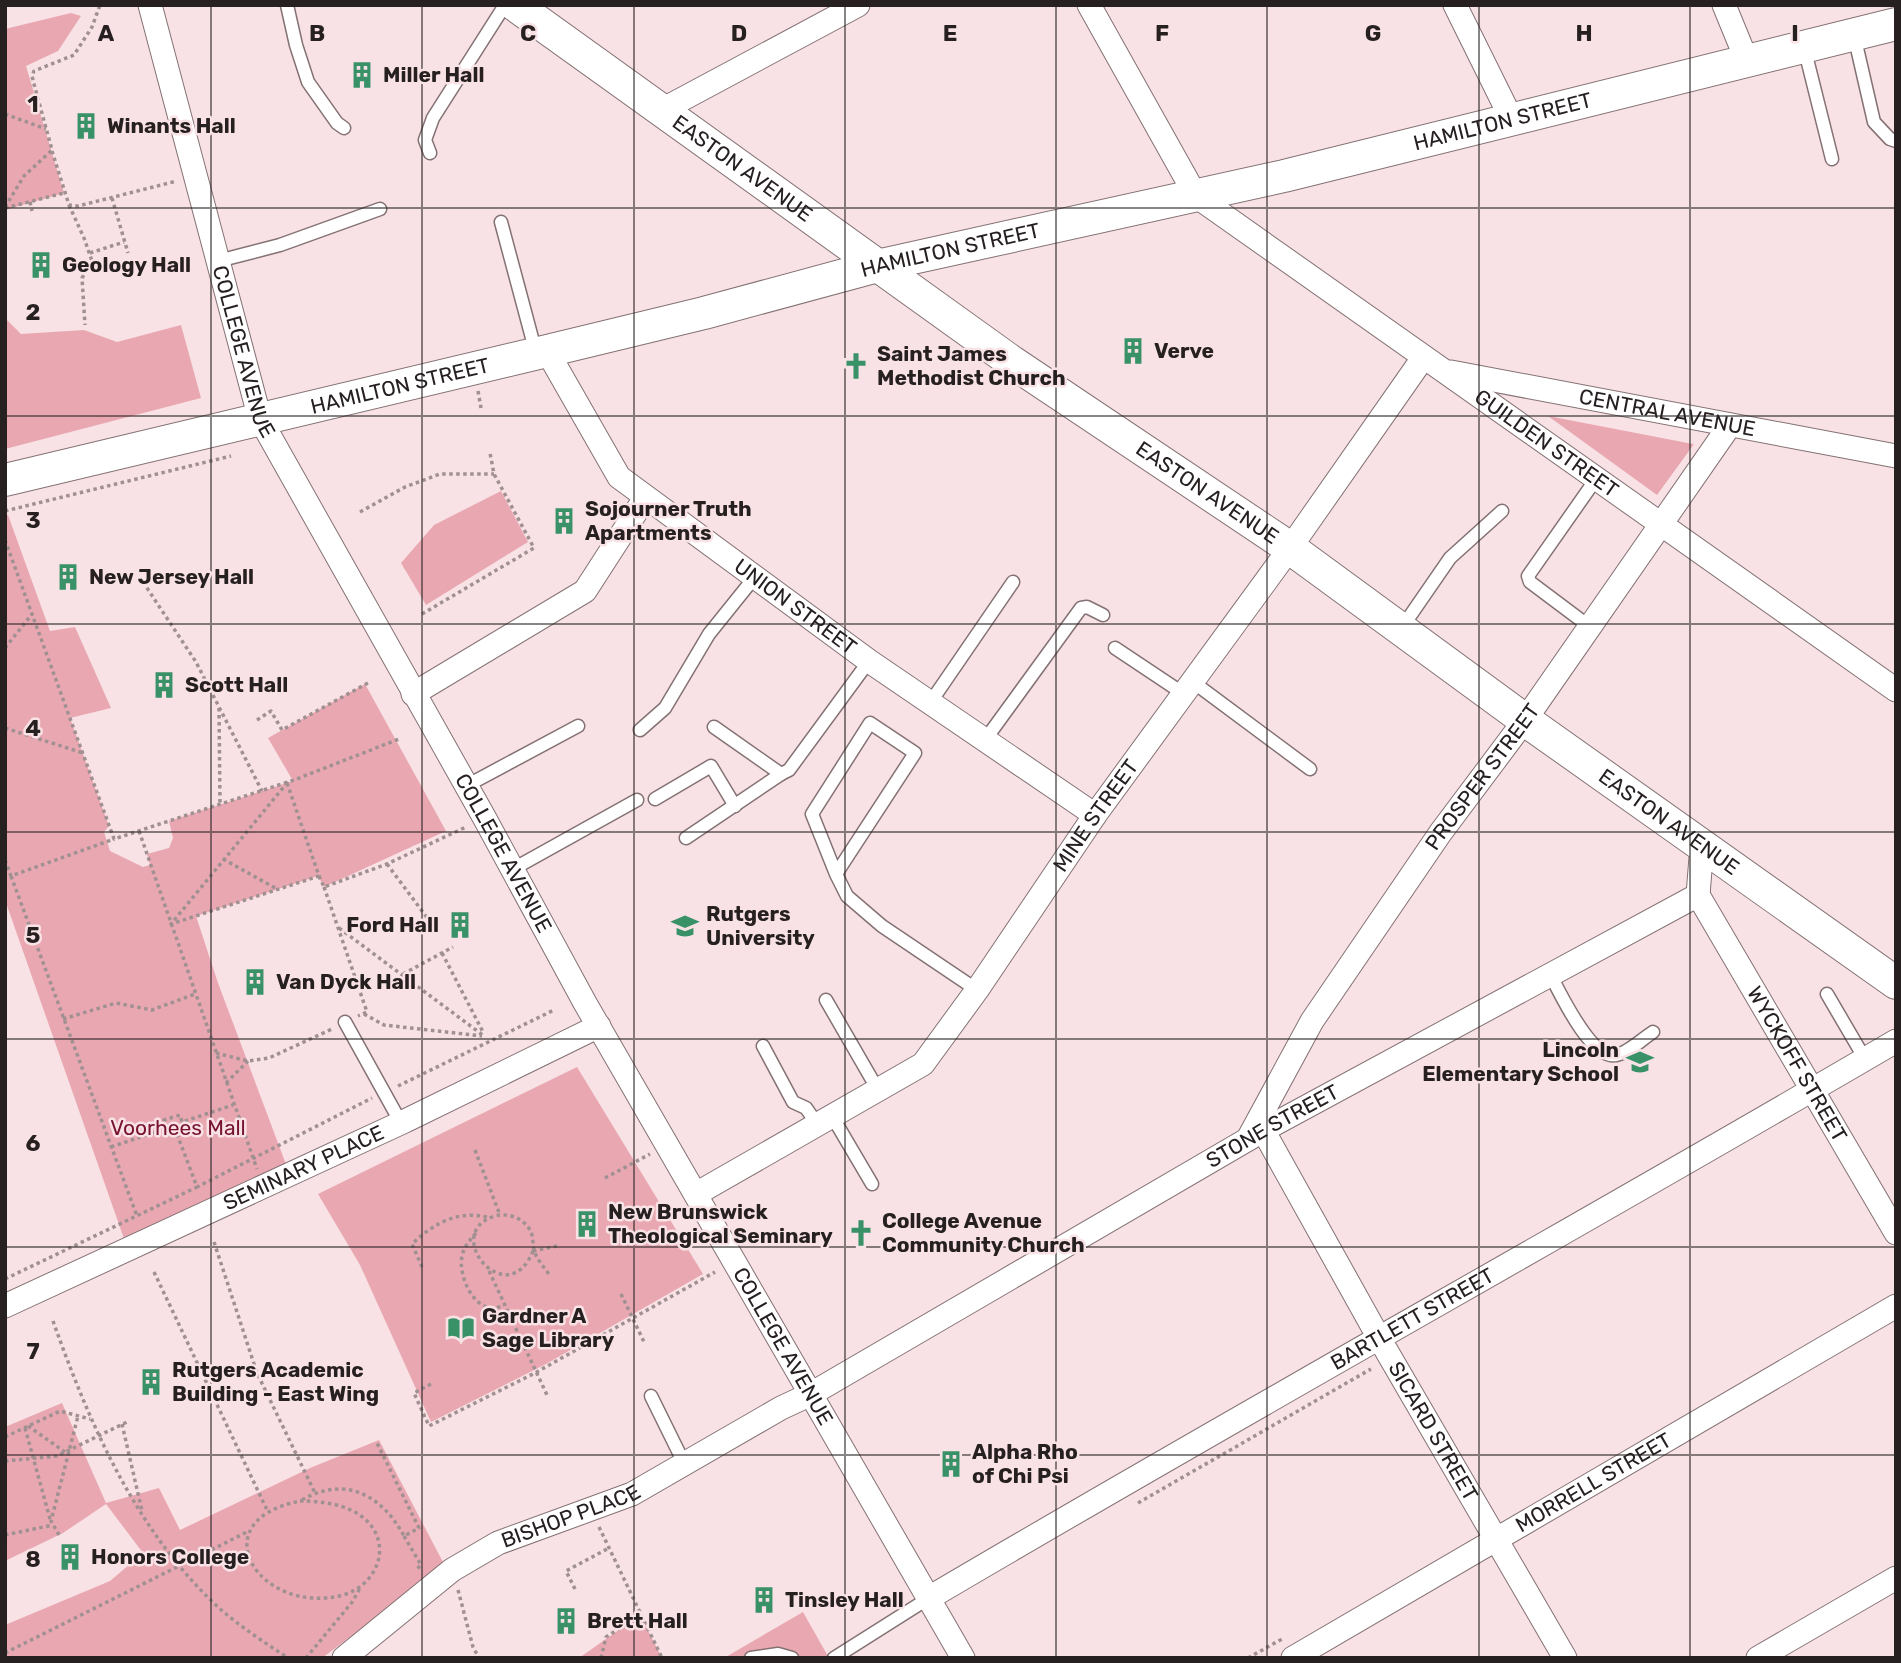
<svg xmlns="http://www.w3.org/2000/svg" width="1901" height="1663" viewBox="0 0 1901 1663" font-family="Rubik,sans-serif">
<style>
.green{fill:#e9a8b1}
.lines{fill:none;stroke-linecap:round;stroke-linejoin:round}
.lane-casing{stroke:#847173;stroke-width:15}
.street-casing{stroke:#847173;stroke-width:25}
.secondary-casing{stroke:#847173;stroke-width:34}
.path{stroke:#a09092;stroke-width:3.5;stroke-dasharray:3.5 3.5;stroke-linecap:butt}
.lane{stroke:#fff;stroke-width:12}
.street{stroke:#fff;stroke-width:23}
.secondary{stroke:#fff;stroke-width:32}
.grid{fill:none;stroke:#272021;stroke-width:2;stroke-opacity:0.55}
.labels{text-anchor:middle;stroke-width:5;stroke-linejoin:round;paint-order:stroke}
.poi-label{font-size:21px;font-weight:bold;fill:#272021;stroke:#f8e2e5;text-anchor:start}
.street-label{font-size:21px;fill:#272021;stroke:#f8e2e5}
.park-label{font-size:21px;fill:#771230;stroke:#f8e2e5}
.grid-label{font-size:23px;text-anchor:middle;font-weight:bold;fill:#272021;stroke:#f8e2e5;stroke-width:5;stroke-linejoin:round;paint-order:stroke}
</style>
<rect width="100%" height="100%" fill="#f8e2e5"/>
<g class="green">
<path d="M71,13L81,16L58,51L26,66L64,193L5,210V29Z"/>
<path d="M5,318L21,334L84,330L117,342L181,325L201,398L5,449Z"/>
<path d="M1548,416L1693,444H1694L1657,495Z"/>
<path d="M501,491L528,542L426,605L401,563L434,525Z"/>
<path d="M8,515L50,631L75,627L111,708L70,718L109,826L104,832L110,851L143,867L150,865L147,854L169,848L173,838L169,821L293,781L268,738L365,684L446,831L324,887L318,876L196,916L218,983L290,1175L128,1250L5,900V516Z"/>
<path d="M577,1067L703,1274L546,1364L431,1422L360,1265L318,1194Z"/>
<path d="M62,1403L106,1503L159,1488L180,1530L310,1468L379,1440L445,1566L322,1658H5V1625L110,1581L143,1553L106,1504L63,1533L5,1561V1427Z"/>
<path d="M803,1612L829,1658H724Z"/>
<path d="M640,1615L662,1658H579Z"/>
</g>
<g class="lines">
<defs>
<g id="lane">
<path d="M287,5L296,45L308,82L337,123L344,128"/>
<path d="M1854,35L1874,122L1890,139L1896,141"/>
<path d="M1804,47L1832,159"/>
<path d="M430,153L425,140L433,118L505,5"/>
<path d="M501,222L536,353"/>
<path d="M218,261L280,245L380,209"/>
<path d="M1590,627L1530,582L1528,576L1596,479"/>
<path d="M1401,629L1450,558L1502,511"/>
<path d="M1115,648L1184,694"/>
<path d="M1193,682L1310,769"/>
<path d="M930,703L1013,582"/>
<path d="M714,727L781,774L789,770L869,661"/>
<path d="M640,730L665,708L709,634L754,578"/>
<path d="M985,740L1081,608L1087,607L1103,615"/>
<path d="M466,786L578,726"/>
<path d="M655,799L711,766L735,806"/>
<path d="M686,838L781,774"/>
<path d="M513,869L637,800"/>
<path d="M836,874L915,753L870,723L812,814L836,874L847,896L882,926L977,990"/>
<path d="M1550,974C1560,993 1591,1060 1616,1055C1628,1053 1642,1039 1653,1032"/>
<path d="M1827,994L1865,1059"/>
<path d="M826,1000L878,1090"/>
<path d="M345,1022L401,1123"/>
<path d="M763,1046L793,1102L806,1108L817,1124"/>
<path d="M832,1116L872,1184"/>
<path d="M651,1396L684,1463"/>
<path d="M751,1658L778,1654L792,1658"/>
<path d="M834,1658L929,1598"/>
</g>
<g id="street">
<path id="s1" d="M150,5L260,419L484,817L585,1003L963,1658"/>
<path id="s2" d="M1089,5L1196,196L1896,690"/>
<path d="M1455,5L1512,120"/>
<path d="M1724,5L1747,61"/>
<path d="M662,110L858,5"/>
<path id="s3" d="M547,351L619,477L869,661L1095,815"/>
<path id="s4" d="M1451,372L1896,456"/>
<path d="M413,694L585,591L645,498"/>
<path id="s5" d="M1698,895L1896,1233"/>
<path id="s6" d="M1263,1130L1379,1338L1565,1658"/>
<path id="s7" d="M1248,1139L1312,1021L1441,832L1525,720L1730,425"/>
<path id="s8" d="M696,1194L923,1064L977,990L1095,815L1290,548L1423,358"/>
<path id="s9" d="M5,1306L405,1121L599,1026"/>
<path id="s10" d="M929,1598C1249,1409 1575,1229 1896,1041"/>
<path id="s11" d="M344,1658L452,1570L498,1543L632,1494L781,1408L811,1394L1269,1127L1698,895L1702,845"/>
<path id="s12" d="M1293,1658L1896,1306"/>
<path d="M1758,1658L1896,1578"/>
</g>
<g id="secondary">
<path id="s13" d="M515,5L1012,362L1290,548L1525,720L1896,983"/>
<path id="s14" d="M5,480L547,351L704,313L881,265L1284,176L1896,24"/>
</g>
</defs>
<use href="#lane" class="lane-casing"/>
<use href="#street" class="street-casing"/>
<use href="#secondary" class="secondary-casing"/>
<g class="path">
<path d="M5,114L46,129"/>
<path d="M52,151L69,205L78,206L177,181"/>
<path d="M112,198L128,253"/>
<path d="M30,202L32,211"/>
<path d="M69,205L84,238L92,261L82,278L85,325"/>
<path d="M5,207L24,176L52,150L34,84L32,76L34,71L74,55L92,27L100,5"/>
<path d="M5,208L64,193"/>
<path d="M90,253L124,242"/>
<path d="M478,391L481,408"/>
<path d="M5,511L231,456"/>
<path d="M360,512L405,487L440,474H494"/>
<path d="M5,540L114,839L294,780L399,739"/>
<path d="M143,582L196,662L262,791"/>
<path d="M422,614L534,548L494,474L490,453"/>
<path d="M5,648L32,614"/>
<path d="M219,708L220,804"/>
<path d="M257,720L271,711L282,730L368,683"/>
<path d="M5,728L83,753"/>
<path d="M287,783L319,876L171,924Z"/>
<path d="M139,831L257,1169"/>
<path d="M223,859L277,889"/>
<path d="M5,860L11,876L114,839"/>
<path d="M387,864L437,931"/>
<path d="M11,876L137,1216"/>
<path d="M319,876L324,887L387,864L466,827"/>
<path d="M324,887L367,1012L358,1016"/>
<path d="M339,928L484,1036"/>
<path d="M442,953L483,1032"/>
<path d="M403,974L453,947"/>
<path d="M364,1014L384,1025L482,1036"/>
<path d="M63,1019L116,1003L152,1010L195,994"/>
<path d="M216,1053L248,1061L269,1058L332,1029"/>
<path d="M226,1083L248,1061"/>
<path d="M398,1086L554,1010"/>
<path d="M182,1122L185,1132L170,1136L164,1120L180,1115L182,1122L233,1105"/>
<path d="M177,1134L197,1187L372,1098"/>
<path d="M111,1147L167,1128"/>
<path d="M475,1150L500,1215"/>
<path d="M605,1178L650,1154"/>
<path d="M476,1233C470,1240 464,1246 462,1256C458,1274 472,1308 493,1308C497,1308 501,1306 504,1306"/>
<path d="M214,1242L257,1373L315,1493"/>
<path d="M533,1251C508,1314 439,1233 495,1216C509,1212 525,1219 531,1232C534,1239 532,1247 535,1253C538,1261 545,1268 550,1276"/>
<path d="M533,1251L557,1246"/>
<path d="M422,1267L412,1244C434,1223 459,1209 490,1218"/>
<path d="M489,1271L547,1395"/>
<path d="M154,1272L268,1512"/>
<path d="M5,1279L197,1187"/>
<path d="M621,1294L645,1344"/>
<path d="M53,1321C90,1425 136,1531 218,1607C239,1626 264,1642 288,1658"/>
<path d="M431,1384L414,1393L429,1426L535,1373L715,1272"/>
<path d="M122,1424L142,1511"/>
<path d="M28,1426L65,1452"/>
<path d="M25,1428L50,1519"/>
<path d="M5,1437L60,1411L90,1419"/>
<path d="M5,1461L57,1456L127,1422"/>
<path d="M302,1500C345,1475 382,1495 404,1536L419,1528L376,1441"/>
<path d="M300,1501C321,1501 349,1504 366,1520C393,1546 377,1585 343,1595C260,1617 198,1521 300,1501Z"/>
<path d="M1138,1503L1371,1369"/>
<path d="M599,1527L662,1658"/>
<path d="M5,1535L53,1525"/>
<path d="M59,1535L51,1521L78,1416"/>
<path d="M404,1536L421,1565L416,1570"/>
<path d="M575,1589L566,1571L609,1548"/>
<path d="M458,1590L473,1647L479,1658"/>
<path d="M5,1653L249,1531"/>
<path d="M306,1658L353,1601L360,1588"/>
<path d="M601,1658L606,1637L639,1616"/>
<path d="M1248,1658L1282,1639"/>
</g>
<use href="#lane" class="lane"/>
<use href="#street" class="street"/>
<use href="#secondary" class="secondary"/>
</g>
<path class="grid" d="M211,5V1658M422,5V1658M634,5V1658M845,5V1658M1056,5V1658M1267,5V1658M1479,5V1658M1690,5V1658M5,208H1896M5,416H1896M5,624H1896M5,832H1896M5,1039H1896M5,1247H1896M5,1455H1896"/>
<defs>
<symbol id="building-bare" viewBox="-9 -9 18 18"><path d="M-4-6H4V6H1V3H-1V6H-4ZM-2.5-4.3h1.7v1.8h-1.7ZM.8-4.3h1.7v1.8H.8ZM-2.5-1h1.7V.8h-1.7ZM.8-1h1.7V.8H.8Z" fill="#389167" stroke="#f8e2e5" stroke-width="2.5" paint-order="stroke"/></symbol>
<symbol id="church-bare" viewBox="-9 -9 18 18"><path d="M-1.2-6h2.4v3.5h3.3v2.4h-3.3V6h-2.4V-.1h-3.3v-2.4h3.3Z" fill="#389167" stroke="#f8e2e5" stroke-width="2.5" paint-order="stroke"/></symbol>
<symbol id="university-bare" viewBox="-9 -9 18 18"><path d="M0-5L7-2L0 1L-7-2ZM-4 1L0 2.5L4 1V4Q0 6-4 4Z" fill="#389167" stroke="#f8e2e5" stroke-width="2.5" paint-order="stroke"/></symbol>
<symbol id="school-bare" viewBox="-9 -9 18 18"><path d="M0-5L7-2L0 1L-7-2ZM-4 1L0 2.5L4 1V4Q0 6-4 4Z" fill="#389167" stroke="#f8e2e5" stroke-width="2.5" paint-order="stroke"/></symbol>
<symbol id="library-bare" viewBox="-9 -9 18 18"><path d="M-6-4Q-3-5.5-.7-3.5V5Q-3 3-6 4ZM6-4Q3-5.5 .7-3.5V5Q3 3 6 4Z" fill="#389167" stroke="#f8e2e5" stroke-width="2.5" paint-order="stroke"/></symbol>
</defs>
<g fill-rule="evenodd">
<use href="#building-bare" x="343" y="56" width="38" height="38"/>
<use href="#building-bare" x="67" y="107" width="38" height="38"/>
<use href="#building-bare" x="22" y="246" width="38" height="38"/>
<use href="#building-bare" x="1114" y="332" width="38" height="38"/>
<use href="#church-bare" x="837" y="347" width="38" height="38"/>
<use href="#building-bare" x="545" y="502" width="38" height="38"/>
<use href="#building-bare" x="49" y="558" width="38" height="38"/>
<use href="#building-bare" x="145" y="666" width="38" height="38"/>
<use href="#building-bare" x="441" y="906" width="38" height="38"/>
<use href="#university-bare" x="666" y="907" width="38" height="38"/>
<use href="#building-bare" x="236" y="963" width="38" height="38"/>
<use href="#school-bare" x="1621" y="1043" width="38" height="38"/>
<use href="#building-bare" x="568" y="1205" width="38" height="38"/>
<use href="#church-bare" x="842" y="1214" width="38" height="38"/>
<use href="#library-bare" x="442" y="1309" width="38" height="38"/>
<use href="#building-bare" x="132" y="1363" width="38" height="38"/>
<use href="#building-bare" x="932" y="1445" width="38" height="38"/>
<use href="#building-bare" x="51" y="1538" width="38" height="38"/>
<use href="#building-bare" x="745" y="1581" width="38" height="38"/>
<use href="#building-bare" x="547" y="1602" width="38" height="38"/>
</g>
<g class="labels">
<g class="poi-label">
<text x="383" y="82">Miller Hall</text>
<text x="107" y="133">Winants Hall</text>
<text x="62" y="272">Geology Hall</text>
<text x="1154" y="358">Verve</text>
<text x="877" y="361">Saint James<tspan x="877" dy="24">Methodist Church</tspan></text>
<text x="585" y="516">Sojourner Truth<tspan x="585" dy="24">Apartments</tspan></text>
<text x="89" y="584">New Jersey Hall</text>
<text x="185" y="692">Scott Hall</text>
<text x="706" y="921">Rutgers<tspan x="706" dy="24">University</tspan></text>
<text x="439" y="932" text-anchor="end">Ford Hall</text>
<text x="276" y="989">Van Dyck Hall</text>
<text x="1619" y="1057" text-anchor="end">Lincoln<tspan x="1619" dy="24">Elementary School</tspan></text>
<text x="608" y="1219">New Brunswick<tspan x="608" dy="24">Theological Seminary</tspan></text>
<text x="882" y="1228">College Avenue<tspan x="882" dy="24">Community Church</tspan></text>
<text x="482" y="1323">Gardner A<tspan x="482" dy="24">Sage Library</tspan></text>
<text x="172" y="1377">Rutgers Academic<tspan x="172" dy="24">Building - East Wing</tspan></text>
<text x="972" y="1459">Alpha Rho<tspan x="972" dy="24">of Chi Psi</tspan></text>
<text x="91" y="1564">Honors College</text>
<text x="785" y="1607">Tinsley Hall</text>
<text x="587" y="1628">Brett Hall</text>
</g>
<g class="street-label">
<text dy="7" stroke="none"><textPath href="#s14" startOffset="1540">HAMILTON STREET</textPath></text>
<text dy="7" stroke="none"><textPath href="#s13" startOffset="280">EASTON AVENUE</textPath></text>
<text dy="7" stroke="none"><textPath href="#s14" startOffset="973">HAMILTON STREET</textPath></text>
<text dy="7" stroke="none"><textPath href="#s1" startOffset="359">COLLEGE AVENUE</textPath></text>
<text dy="7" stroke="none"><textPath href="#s14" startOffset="406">HAMILTON STREET</textPath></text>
<text dy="7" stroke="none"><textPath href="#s4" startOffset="220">CENTRAL AVENUE</textPath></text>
<text dy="7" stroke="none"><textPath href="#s2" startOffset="648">GUILDEN STREET</textPath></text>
<text dy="7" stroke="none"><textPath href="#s13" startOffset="847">EASTON AVENUE</textPath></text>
<text dy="7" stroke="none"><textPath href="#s3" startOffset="364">UNION STREET</textPath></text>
<text dy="7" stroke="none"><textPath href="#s7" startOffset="432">PROSPER STREET</textPath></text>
<text dy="7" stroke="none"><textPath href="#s8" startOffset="564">MINE STREET</textPath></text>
<text dy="7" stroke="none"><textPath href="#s13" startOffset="1414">EASTON AVENUE</textPath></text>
<text dy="7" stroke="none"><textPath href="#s1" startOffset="926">COLLEGE AVENUE</textPath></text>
<text dy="7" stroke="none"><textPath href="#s5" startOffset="196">WYCKOFF STREET</textPath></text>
<text dy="7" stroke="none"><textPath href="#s11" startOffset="1074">STONE STREET</textPath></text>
<text dy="7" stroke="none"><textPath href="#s9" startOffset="329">SEMINARY PLACE</textPath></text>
<text dy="7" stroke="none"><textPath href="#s10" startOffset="558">BARTLETT STREET</textPath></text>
<text dy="7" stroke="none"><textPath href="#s1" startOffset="1493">COLLEGE AVENUE</textPath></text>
<text dy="7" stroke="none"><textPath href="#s6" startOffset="346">SICARD STREET</textPath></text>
<text dy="7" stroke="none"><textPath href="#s12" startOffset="348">MORRELL STREET</textPath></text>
<text dy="7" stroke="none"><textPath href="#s11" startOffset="270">BISHOP PLACE</textPath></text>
</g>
<g class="park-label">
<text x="178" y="1135">Voorhees Mall</text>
</g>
</g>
<g class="grid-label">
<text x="106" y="41">A</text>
<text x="317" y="41">B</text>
<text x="528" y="41">C</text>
<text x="739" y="41">D</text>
<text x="950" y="41">E</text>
<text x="1162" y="41">F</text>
<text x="1373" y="41">G</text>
<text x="1584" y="41">H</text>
<text x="1795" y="41">I</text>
<text x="33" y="112">1</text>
<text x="33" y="320">2</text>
<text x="33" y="528">3</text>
<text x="33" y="736">4</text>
<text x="33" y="943">5</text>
<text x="33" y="1151">6</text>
<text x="33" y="1359">7</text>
<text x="33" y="1567">8</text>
</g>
<rect width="1901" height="1663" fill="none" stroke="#272021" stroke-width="14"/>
</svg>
